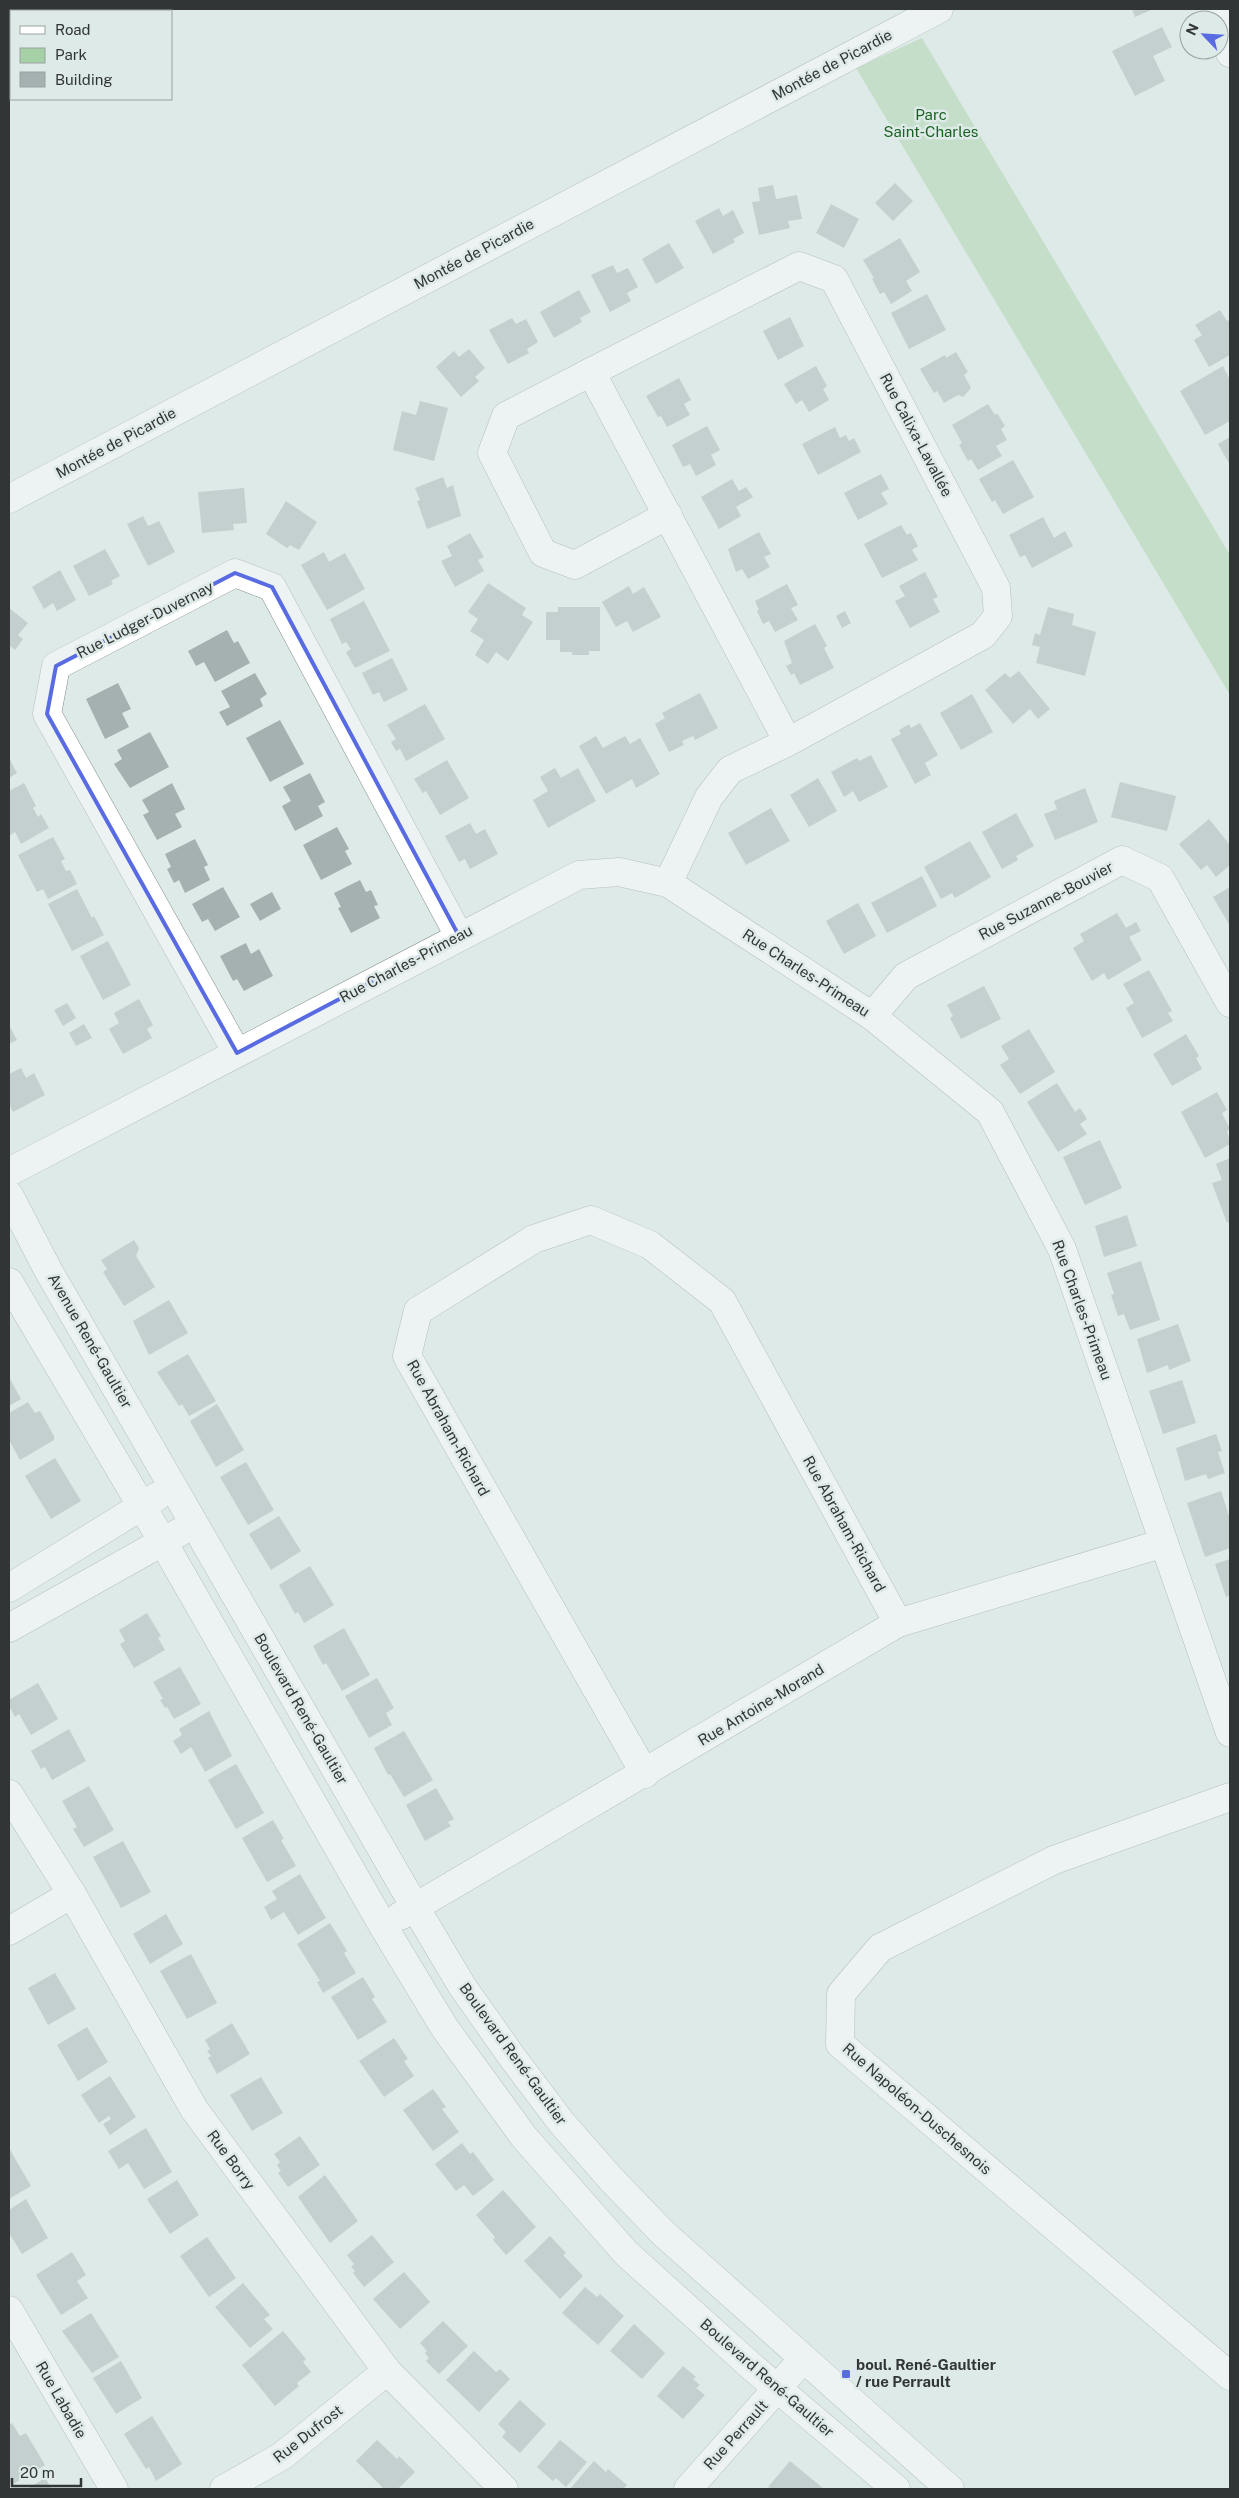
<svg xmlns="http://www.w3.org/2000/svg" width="1239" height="2498" viewBox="0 0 1239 2498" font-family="'Public Sans',sans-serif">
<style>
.green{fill:#a6d1a7}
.building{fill:#a5b0b1}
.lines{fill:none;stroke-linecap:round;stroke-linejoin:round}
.minor-casing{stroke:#86908e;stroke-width:29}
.minor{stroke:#fff;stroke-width:28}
.marked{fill:none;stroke:#596be2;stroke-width:4;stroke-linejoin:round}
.poi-dot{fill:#596be2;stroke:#deeae7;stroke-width:2}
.labels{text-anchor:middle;stroke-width:5;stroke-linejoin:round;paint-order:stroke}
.street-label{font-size:15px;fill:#313535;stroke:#deeae7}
.park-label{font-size:15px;fill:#1a6224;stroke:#deeae7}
.poi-label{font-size:15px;font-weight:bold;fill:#313535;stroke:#deeae7;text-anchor:start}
</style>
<rect width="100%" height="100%" fill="#deeae7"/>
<path class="green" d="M922,38L1230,555V695L856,68Z"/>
<g class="building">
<path d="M1132,9H1153L1135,17Z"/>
<path d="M1162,27L1172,47L1153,56L1165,81L1135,96L1112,51Z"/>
<path d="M895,183L913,201L893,221L875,203Z"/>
<path d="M773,185L776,199L797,195L802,219L788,221L790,228L759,235L752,202L760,201L758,188Z"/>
<path d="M831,204L859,219L844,248L816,233Z"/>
<path d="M719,208L723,216L733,210L744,233L733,239L735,242L713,254L695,221Z"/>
<path d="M900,238L920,272L906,281L912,291L891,304L884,292L880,294L872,279L874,278L863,260Z"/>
<path d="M669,243L684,268L656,284L642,259Z"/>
<path d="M613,265L617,273L628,268L638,287L627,293L631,301L610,312L591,275Z"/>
<path d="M579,290L591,312L580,318L582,322L554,338L540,312Z"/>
<path d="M927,294L946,330L909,349L891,313Z"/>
<path d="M1220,310L1227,321L1230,319V355L1209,367L1194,340L1202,335L1195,325Z"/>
<path d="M790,317L804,346L778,360L763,331Z"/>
<path d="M512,318L516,324L526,319L538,342L527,349L529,353L508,364L489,330Z"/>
<path d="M469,349L485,368L475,377L479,381L461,397L436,367L454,351L459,357Z"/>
<path d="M956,352L968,372L964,375L971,388L963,397L958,395L944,403L937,391L934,393L920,369L945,355L946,358Z"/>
<path d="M816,366L827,386L823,389L829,400L809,412L802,400L796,404L784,384Z"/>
<path d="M1223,366L1230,380V421L1205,435L1180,391Z"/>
<path d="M679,378L691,400L684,404L690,415L667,427L661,416L658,417L646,396Z"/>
<path d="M420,401L448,408L434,461L393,450L402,411L416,415Z"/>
<path d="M988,404L995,415L997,413L1005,426L1001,429L1007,440L996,446L1002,456L978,470L971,459L968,461L959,445L962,443L952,425Z"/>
<path d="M707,426L720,450L711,455L716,465L696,476L690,464L683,467L672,445Z"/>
<path d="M835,427L840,438L846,435L849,441L854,438L861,452L818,475L802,444Z"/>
<path d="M1230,437V465L1218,444Z"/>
<path d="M1013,460L1034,497L1003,514L995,500L992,502L979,479Z"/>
<path d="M881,474L889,489L881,493L888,504L858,520L844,493Z"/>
<path d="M443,477L447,488L453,485L461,516L427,529L417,501L420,500L415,488Z"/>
<path d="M732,479L739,491L746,487L753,497L736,507L741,516L719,529L701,497Z"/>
<path d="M244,488L247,523L233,524L234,530L202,533L198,492Z"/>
<path d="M286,501L317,522L299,550L290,545L287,548L266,534Z"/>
<path d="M143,516L148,526L159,521L175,552L148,566L127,524Z"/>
<path d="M1043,517L1054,538L1065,531L1073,546L1032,568L1025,555L1020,557L1009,535Z"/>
<path d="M901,525L907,535L911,533L918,546L912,550L918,560L882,578L864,544Z"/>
<path d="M759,532L771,554L764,557L770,567L748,579L742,569L736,572L728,549Z"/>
<path d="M470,533L484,557L478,560L484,571L455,587L441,561L452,556L447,546Z"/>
<path d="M105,549L120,576L111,581L113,584L89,596L73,566Z"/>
<path d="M324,552L329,562L345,553L365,589L327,610L301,565Z"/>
<path d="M60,570L76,600L57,611L53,603L44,609L32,587Z"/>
<path d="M925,572L938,597L933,599L940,612L910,628L895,601L905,596L899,586Z"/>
<path d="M488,583L526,608L522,615L533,622L508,661L496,652L488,664L475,655L484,640L470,631L478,619L468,612Z"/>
<path d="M787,584L798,605L791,608L798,620L775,632L769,621L763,624L757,611L759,610L755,601Z"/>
<path d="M629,586L633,594L644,587L661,617L633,632L627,621L616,627L602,602Z"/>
<path d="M364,601L390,651L355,668L346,652L351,649L346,642L342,644L330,619Z"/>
<path d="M558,607H600V651H589V655H572V652H560V640H546V612H558Z"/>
<path d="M1048,607L1074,614L1072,625L1096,632L1085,676L1036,663L1040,647L1032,645L1035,633L1040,635Z"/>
<path d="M9,608L28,623L18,635L23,639L15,650L9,645Z"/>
<path d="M845,611L851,623L842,628L836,616Z"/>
<path d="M815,624L827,646L824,648L834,668L800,685L794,673L791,675L786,666L792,663L784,641Z"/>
<path d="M227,630L234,643L238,641L250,663L215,682L204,662L196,666L188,651Z"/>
<path d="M392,658L408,690L384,702L379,692L373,695L362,673Z"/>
<path d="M1019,671L1050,709L1038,719L1030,709L1013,724L985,690L1005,673L1010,678Z"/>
<path d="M255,673L267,694L260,699L263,706L227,726L219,712L230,707L221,691Z"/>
<path d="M118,683L131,709L122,713L129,727L105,739L86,699Z"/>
<path d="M700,693L718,728L695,740L693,736L682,741L684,745L669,752L655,724L665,718L662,713Z"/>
<path d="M972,694L993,732L961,750L940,713Z"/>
<path d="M425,704L445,739L406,761L400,749L396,751L391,742L396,739L387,725Z"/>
<path d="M280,720L304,764L270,782L246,738Z"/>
<path d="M920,723L938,755L925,763L931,775L915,784L891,739L901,734L899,730L909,724L911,728Z"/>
<path d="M150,732L169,767L130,788L114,764L122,759L117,750Z"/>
<path d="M596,736L603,748L625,736L630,744L640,738L660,774L636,788L632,779L606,794L579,746Z"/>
<path d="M871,755L888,787L859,802L853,791L844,797L831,772L857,758L859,761Z"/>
<path d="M9,758L17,773L9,778Z"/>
<path d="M447,760L469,798L440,815L426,791L423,793L414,779Z"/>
<path d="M555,768L561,778L578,768L596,801L548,828L533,800L548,791L540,777Z"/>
<path d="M310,773L325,802L318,806L323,816L295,831L282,806L291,801L283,787Z"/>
<path d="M818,778L837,811L809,827L790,795Z"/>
<path d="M1120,782L1176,796L1167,831L1111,817Z"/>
<path d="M24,783L36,806L33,808L38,817L41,814L49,828L21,844L15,832L9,836V791Z"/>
<path d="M172,783L185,809L175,814L182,827L157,840L143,815L149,812L142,800Z"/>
<path d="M1085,788L1098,822L1055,840L1044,814L1057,809L1054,801Z"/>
<path d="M771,808L790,841L746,865L728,833Z"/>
<path d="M1016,813L1034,846L1016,856L1018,860L1002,869L982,832Z"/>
<path d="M1209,819L1230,845V865L1216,877L1207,865L1201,870L1179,844Z"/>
<path d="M470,823L476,834L485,829L498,854L470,869L465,859L459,862L445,836Z"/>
<path d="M337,827L349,849L345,851L352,864L321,880L303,845Z"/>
<path d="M53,837L65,859L61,861L66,871L70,870L77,884L48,899L43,889L37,892L18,855Z"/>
<path d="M195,839L208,865L204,867L210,880L185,893L179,880L174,883L167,869L171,867L165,854Z"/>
<path d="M970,841L991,877L955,898L952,893L941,899L924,867Z"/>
<path d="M922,876L937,906L887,933L871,903Z"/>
<path d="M360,880L366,892L371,890L378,905L374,906L380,918L351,933L338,908L341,907L334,893Z"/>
<path d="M223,887L240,917L215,931L208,919L202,922L192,904Z"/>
<path d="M1230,887V926L1213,897Z"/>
<path d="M77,889L92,918L94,916L104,935L72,951L48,904Z"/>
<path d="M272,892L281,909L260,921L250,904Z"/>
<path d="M858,903L876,936L844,954L826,921Z"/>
<path d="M1117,913L1126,928L1136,922L1141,931L1129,937L1142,960L1108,980L1104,973L1092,981L1073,948L1084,941L1080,934Z"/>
<path d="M108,941L131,985L103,1000L80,956Z"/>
<path d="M246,943L251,954L259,949L273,976L244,991L237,979L233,981L220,956Z"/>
<path d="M1149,970L1172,1011L1168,1013L1173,1021L1142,1038L1126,1008L1134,1003L1123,984Z"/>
<path d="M984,986L1001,1019L961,1039L950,1018L953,1016L947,1005Z"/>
<path d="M139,999L153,1025L147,1029L152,1038L123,1054L109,1029L119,1023L114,1013Z"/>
<path d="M67,1003L76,1018L63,1026L54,1010Z"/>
<path d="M84,1024L92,1038L76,1046L69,1033Z"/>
<path d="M9,1025L17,1040L9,1044Z"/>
<path d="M1029,1029L1055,1072L1020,1094L1000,1065L1009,1059L1001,1046Z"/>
<path d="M1186,1034L1199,1056L1196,1058L1202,1069L1172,1086L1153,1054Z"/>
<path d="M21,1068L26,1078L34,1073L45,1095L13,1112L9,1104V1074Z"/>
<path d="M1057,1083L1075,1112L1080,1108L1087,1119L1080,1124L1087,1134L1058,1152L1027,1102Z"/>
<path d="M1217,1092L1227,1110L1222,1113L1230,1129L1227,1131L1230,1144L1205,1158L1181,1112Z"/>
<path d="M1100,1140L1122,1188L1085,1205L1063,1157Z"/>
<path d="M1230,1158V1221L1227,1223L1212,1183L1222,1180L1216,1164Z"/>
<path d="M1127,1215L1137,1246L1104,1257L1095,1226Z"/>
<path d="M134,1240L139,1248L136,1256L155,1287L124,1306L103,1272L107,1269L101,1260Z"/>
<path d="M1141,1261L1160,1320L1130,1330L1124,1314L1118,1316L1111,1295L1114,1294L1107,1273Z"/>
<path d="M169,1300L188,1333L149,1355L133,1321Z"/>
<path d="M1178,1324L1191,1361L1169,1370L1168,1365L1147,1373L1137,1339Z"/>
<path d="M188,1354L216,1401L189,1416L182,1404L179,1406L157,1372Z"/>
<path d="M9,1377L21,1399L9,1406Z"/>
<path d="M1182,1380L1196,1423L1163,1434L1149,1391Z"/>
<path d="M28,1402L35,1413L40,1411L54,1436V1440L20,1460L9,1440V1413Z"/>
<path d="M217,1404L244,1450L216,1467L190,1421Z"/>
<path d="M1216,1434L1222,1451L1218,1452L1225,1473L1208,1479L1206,1474L1185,1481L1176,1448Z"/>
<path d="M55,1458L81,1501L51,1519L25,1476Z"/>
<path d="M246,1462L274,1510L248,1525L220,1477Z"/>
<path d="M1221,1491L1230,1519V1548L1205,1557L1187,1503Z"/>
<path d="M279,1516L301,1551L271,1570L249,1534Z"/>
<path d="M1230,1559V1595L1226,1597L1215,1564Z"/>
<path d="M310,1566L334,1605L304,1623L298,1612L295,1614L279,1585Z"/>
<path d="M147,1613L161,1636L158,1638L165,1650L134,1668L120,1644L125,1641L119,1630Z"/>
<path d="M344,1628L370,1675L342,1691L326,1663L323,1665L313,1646Z"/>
<path d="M180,1667L201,1704L174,1719L167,1707L165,1708L160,1700L163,1699L153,1682Z"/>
<path d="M377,1678L394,1708L386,1713L392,1725L369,1738L345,1696Z"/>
<path d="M38,1683L58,1719L31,1735L19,1714L15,1717L9,1706V1700Z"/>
<path d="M209,1711L232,1756L205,1772L191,1747L181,1754L173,1741L182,1735L179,1729Z"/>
<path d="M69,1729L86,1761L52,1780L45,1767L41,1769L31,1751Z"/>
<path d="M404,1731L433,1780L404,1797L390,1774L388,1775L374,1748Z"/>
<path d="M236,1764L264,1813L236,1829L208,1780Z"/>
<path d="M89,1786L114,1830L84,1847L73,1829L77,1827L62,1801Z"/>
<path d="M436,1788L454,1819L448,1822L451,1826L425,1841L406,1805Z"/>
<path d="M273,1820L284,1839L281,1840L296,1866L267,1882L242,1838Z"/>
<path d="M123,1841L151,1892L121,1908L93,1857Z"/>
<path d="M300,1874L326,1918L298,1935L284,1912L271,1920L264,1907L277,1899L272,1891Z"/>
<path d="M166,1914L183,1944L150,1964L133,1934Z"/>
<path d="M330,1923L347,1951L344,1953L356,1973L323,1993L317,1982L320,1981L297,1944Z"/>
<path d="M191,1954L217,2003L187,2019L160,1971Z"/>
<path d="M55,1973L76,2009L48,2025L28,1988Z"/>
<path d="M363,1977L375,1997L372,1999L387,2022L358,2040L331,1997Z"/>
<path d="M232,2023L250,2054L217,2074L208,2058L211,2056L207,2051L210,2049L205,2040Z"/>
<path d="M87,2027L108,2062L78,2081L57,2045Z"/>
<path d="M394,2038L408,2059L404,2061L414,2076L384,2097L359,2061Z"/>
<path d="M110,2076L136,2117L110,2135L103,2124L111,2119L109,2116L99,2123L81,2095Z"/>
<path d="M261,2077L283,2113L252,2131L230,2095Z"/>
<path d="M433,2089L446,2107L442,2109L459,2132L433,2151L403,2110Z"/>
<path d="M146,2128L172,2172L144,2189L128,2163L119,2169L108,2151Z"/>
<path d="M300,2136L320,2165L288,2187L278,2173L281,2171L277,2165L280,2162L274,2154Z"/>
<path d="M462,2143L470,2154L473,2152L494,2180L473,2196L464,2185L456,2191L435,2164Z"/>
<path d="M9,2148L31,2186L9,2199Z"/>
<path d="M325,2175L358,2221L330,2243L298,2197Z"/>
<path d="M177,2180L199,2215L170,2234L147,2199Z"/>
<path d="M503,2190L536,2227L506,2255L493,2240L495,2237L476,2215Z"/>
<path d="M26,2199L48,2238L22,2254L9,2233V2210Z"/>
<path d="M372,2235L394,2262L364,2287L353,2273L355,2271L351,2267L354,2264L347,2255Z"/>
<path d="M550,2236L566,2253L563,2255L583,2276L560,2299L524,2261Z"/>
<path d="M207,2237L236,2278L209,2297L180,2256Z"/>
<path d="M72,2252L86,2275L77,2281L88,2298L61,2315L36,2275Z"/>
<path d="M404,2272L430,2302L400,2329L373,2299Z"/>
<path d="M243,2283L270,2315L264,2319L273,2329L250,2348L215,2307Z"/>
<path d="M585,2287L597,2297L600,2294L624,2316L598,2345L562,2313Z"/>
<path d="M91,2313L119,2357L92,2373L62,2331Z"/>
<path d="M443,2321L468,2346L439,2374L426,2361L429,2358L425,2353L427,2351L420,2343Z"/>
<path d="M634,2324L665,2353L642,2379L610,2351Z"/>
<path d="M283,2331L306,2359L303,2362L311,2372L297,2383L299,2386L275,2406L242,2365Z"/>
<path d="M474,2351L496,2372L500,2369L510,2379L479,2412L446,2380Z"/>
<path d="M121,2361L142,2398L116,2414L93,2378Z"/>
<path d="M683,2366L696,2377L693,2379L700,2385L696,2388L705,2395L683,2419L657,2396Z"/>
<path d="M520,2400L546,2424L520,2453L502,2437L506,2432L498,2424Z"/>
<path d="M152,2416L182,2464L156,2481L149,2467L146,2469L124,2434Z"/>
<path d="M12,2423L20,2436L26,2433L45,2465L12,2485L9,2480V2425Z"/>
<path d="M377,2440L397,2459L399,2456L415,2472L398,2489H384L356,2461Z"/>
<path d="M560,2440L587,2462L566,2487L556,2478L553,2481L537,2467Z"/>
<path d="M594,2461L606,2472L608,2469L627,2485L623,2489H570Z"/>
<path d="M790,2461L824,2489H772L768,2487Z"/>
<path d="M45,2478L52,2489H27Z"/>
</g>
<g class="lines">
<defs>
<g id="minor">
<path d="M1216,9L1230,53"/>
<path d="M591,372L506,416L492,453L543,553L575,565L668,515"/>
<path d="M9,499L939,9"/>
<path d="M668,883L709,797L730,770L788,742L983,635L998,616L996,588L834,279L799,266L591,372L788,742"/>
<path d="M872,1016L906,976L1122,860L1160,878L1230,1003"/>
<path d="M237,1053L47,714L56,666L235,573L272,587L459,936"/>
<path d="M9,1172L579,875L619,872L668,883L872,1016L990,1112L1062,1249L1230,1733"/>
<path d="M9,1195L48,1270L415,1907L462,1986L512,2057L561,2122L611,2179L663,2233L950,2489"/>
<path d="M9,1282L163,1542L383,1926L444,2027L524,2137L626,2253L751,2366L896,2489"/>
<path d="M9,1588L158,1496"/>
<path d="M9,1628L180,1532"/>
<path d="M645,1774L407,1356L418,1311L534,1239L591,1220L650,1245L722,1301L898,1623"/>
<path d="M9,1794L72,1894L194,2109L387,2371L504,2489"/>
<path d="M1230,1797L1054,1860L880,1948L841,1994L840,2044L1230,2376"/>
<path d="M400,1916L898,1623L1164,1543"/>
<path d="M9,1931L72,1894"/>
<path d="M9,2310L114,2489"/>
<path d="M224,2489L282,2456L387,2371"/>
<path d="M688,2489L803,2359"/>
</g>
</defs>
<use href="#minor" class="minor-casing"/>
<use href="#minor" class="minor"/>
</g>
<path d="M0 0H1239V2498H0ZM235,573L272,587L459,936L237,1053L47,714L56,666Z" fill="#deeae7" fill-opacity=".55" fill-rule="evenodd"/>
<path class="marked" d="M235,573L272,587L459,936L237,1053L47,714L56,666Z"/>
<rect class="poi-dot" x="841" y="2369" width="10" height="10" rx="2.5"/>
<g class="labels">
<g class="street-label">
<text transform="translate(832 65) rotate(-28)" y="5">Montée de Picardie</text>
<text transform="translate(474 254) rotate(-28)" y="5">Montée de Picardie</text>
<text transform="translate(916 435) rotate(62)" y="5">Rue Calixa-Lavallée</text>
<text transform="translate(116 443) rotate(-28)" y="5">Montée de Picardie</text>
<text transform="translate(145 620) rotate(-27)" y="5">Rue Ludger-Duvernay</text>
<text transform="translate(1046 901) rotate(-28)" y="5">Rue Suzanne-Bouvier</text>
<text transform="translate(406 964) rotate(-28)" y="5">Rue Charles-Primeau</text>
<text transform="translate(806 973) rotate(33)" y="5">Rue Charles-Primeau</text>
<text transform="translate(1082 1310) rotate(70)" y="5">Rue Charles-Primeau</text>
<text transform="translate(90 1341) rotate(60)" y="5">Avenue René-Gaultier</text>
<text transform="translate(448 1428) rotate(61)" y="5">Rue Abraham-Richard</text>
<text transform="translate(844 1524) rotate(61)" y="5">Rue Abraham-Richard</text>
<text transform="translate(761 1705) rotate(-31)" y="5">Rue Antoine-Morand</text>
<text transform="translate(301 1709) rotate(60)" y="5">Boulevard René-Gaultier</text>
<text transform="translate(513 2054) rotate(54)" y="5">Boulevard René-Gaultier</text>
<text transform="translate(917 2109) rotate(41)" y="5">Rue Napoléon-Duschesnois</text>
<text transform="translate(231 2160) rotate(54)" y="5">Rue Borry</text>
<text transform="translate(767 2378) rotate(41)" y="5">Boulevard René-Gaultier</text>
<text transform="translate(61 2400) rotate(60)" y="5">Rue Labadie</text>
<text transform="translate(308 2434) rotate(-38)" y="5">Rue Dufrost</text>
<text transform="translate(736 2435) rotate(-48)" y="5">Rue Perrault</text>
</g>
<g class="park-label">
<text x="931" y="120">Parc<tspan x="931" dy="17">Saint-Charles</tspan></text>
</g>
<g class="poi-label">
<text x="856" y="2370">boul. René-Gaultier<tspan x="856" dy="17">/ rue Perrault</tspan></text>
</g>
</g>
<rect width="1239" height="2498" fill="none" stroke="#313535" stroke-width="20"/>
<rect x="10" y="10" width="162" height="90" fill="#deeae7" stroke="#99a2a0"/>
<rect x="20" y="26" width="25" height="8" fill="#ffffff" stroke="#99a2a0"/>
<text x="55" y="35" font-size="15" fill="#313535">Road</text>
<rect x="20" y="48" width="25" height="15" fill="#a6d1a7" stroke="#99a2a0"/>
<text x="55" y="60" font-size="15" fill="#313535">Park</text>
<rect x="20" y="72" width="25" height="15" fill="#a5b0b1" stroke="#99a2a0"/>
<text x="55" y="85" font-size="15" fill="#313535">Building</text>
<g transform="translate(1204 35) rotate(295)"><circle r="24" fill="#deeae7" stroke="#99a2a0"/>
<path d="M0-4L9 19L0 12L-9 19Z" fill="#596be2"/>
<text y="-8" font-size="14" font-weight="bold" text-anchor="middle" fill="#313535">N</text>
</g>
<path d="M12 2478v8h69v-8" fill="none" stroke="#313535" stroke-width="2.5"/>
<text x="20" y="2478" font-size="15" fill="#313535" stroke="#deeae7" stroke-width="4" paint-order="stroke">20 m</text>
</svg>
